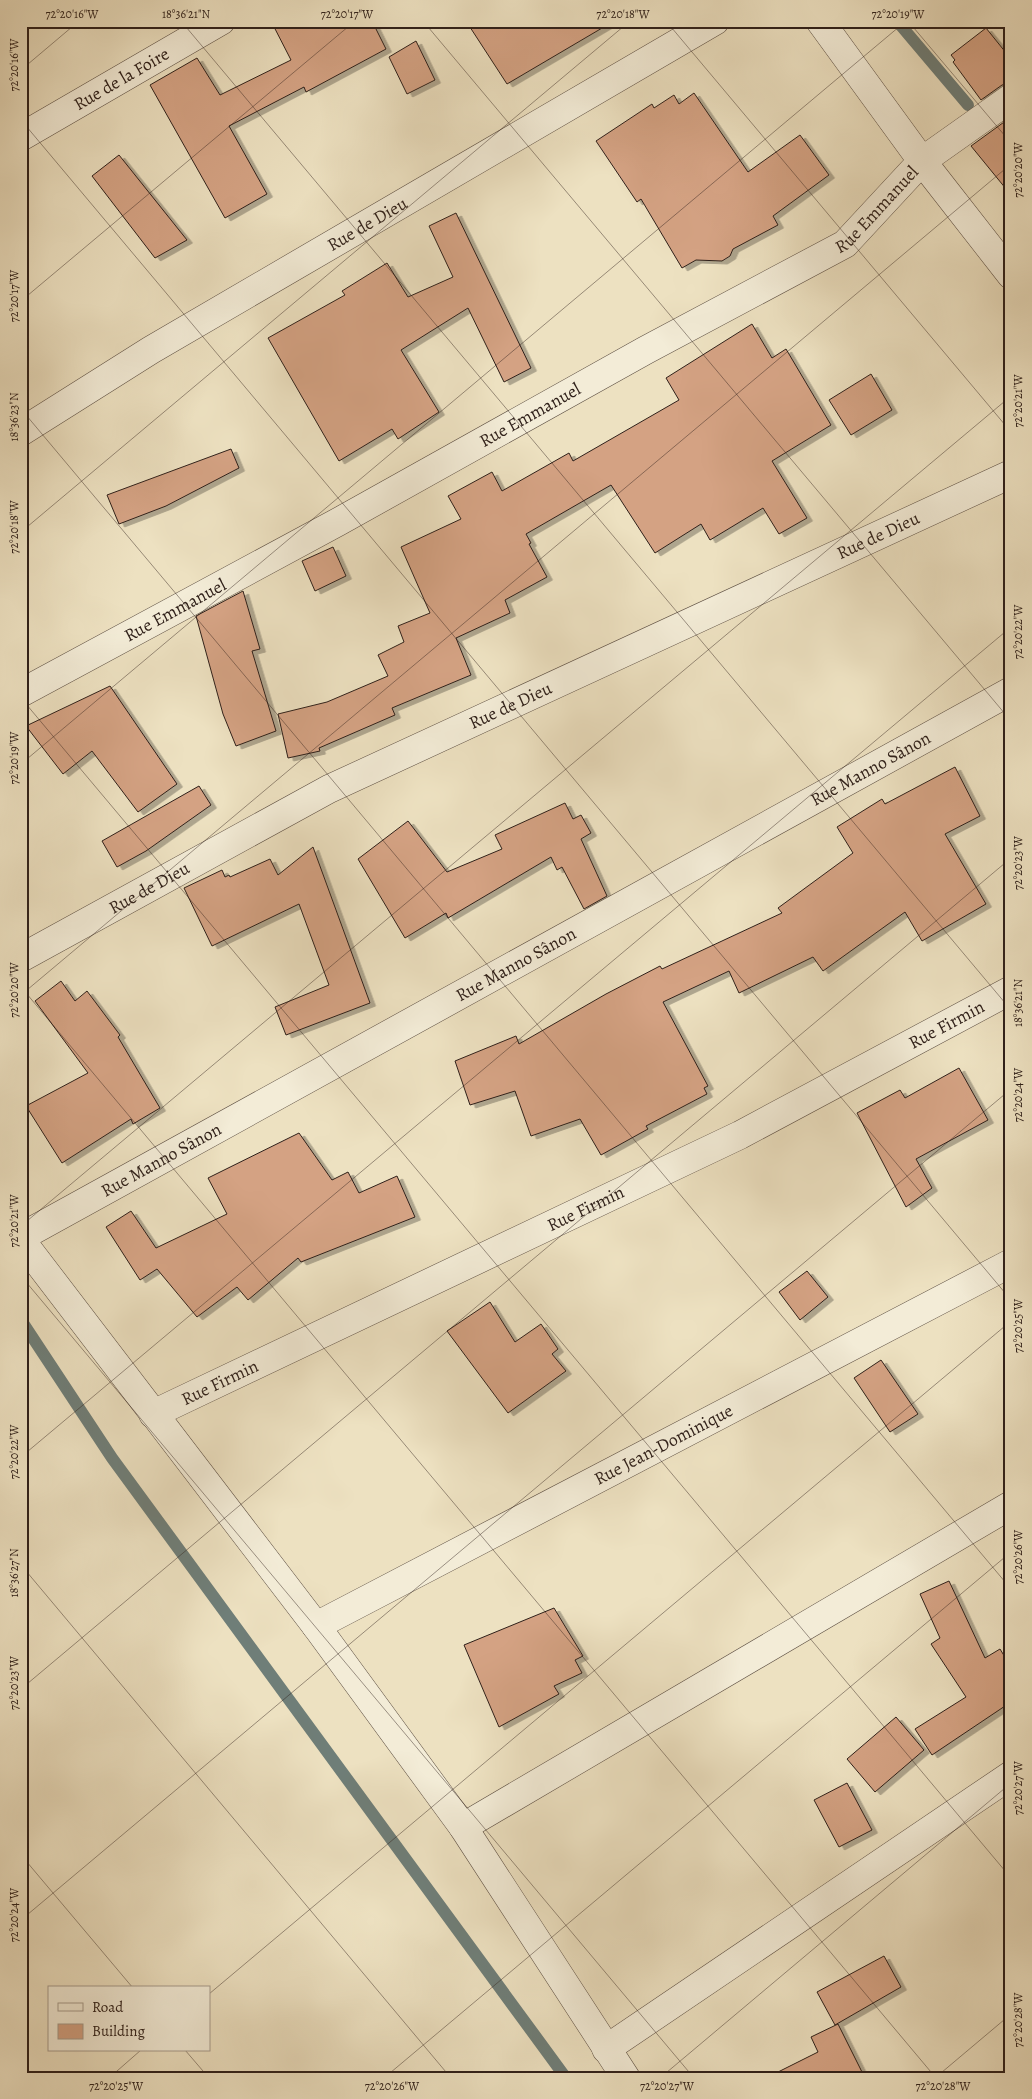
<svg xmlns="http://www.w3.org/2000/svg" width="1032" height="2099" viewBox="0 0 1032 2099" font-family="Alegreya,serif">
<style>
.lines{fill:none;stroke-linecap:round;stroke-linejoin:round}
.stream{stroke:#6f7e78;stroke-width:12}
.building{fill:#d4a283;stroke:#2f201a;filter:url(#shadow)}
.street-casing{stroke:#5e5044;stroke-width:29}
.street{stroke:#f3ecd7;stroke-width:28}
.ticks{fill:none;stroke:#2f201a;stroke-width:1;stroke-opacity:0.45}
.labels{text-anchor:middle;stroke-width:5;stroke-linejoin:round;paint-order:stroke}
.street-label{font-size:18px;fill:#2f201a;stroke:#f3ecd7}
.neatline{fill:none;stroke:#2f201a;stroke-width:2}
.ticks-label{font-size:12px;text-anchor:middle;fill:#2f201a}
</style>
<defs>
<filter id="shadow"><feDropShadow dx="5.5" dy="3" stdDeviation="0" flood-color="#0004"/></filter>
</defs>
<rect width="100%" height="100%" fill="#ede1c1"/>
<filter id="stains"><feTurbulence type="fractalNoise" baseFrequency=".004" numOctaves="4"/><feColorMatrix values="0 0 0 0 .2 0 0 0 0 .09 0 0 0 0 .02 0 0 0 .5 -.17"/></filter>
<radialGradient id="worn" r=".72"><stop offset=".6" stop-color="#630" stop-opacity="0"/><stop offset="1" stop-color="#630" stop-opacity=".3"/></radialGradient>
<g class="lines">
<g class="stream">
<path d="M897,21L968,105"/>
<path d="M21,1320L112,1458L566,2078"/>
</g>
</g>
<g class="building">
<path d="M271,21H372L386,49L306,92L304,87L229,126L267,194L225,218L150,85L197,58L220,95L291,60Z"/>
<path d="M466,21H614L507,84Z"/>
<path d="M986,28L1011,59V83L1002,85L981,100L953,62L955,60L951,55Z"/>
<path d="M416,41L435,80L407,94L389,57Z"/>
<path d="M694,93L748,172L800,135L829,175L773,216L778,225L733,249L730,256L722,261L696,260L682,268L641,199L637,202L596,141L652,104L654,108L674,95L679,104Z"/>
<path d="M1011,117V195L971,146Z"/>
<path d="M119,155L187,240L155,258L92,176Z"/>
<path d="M456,213L531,368L504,382L468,308L401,350L439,412L398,439L392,429L339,461L268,338L345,295L342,291L387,263L408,297L453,277L429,226Z"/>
<path d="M752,324L772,358L786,349L831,425L772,461L807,518L779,534L763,508L710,540L701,524L655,553L611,485L526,534L531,543L529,544L547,577L505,600L510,613L456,638L471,675L392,708L395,715L319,748L320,751L288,758L278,714L327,702L388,676L378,655L404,642L398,626L430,613L401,547L461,519L448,496L492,472L502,491L569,453L573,461L679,400L666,378Z"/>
<path d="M871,374L892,410L851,435L829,400Z"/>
<path d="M231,449L239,468L166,506L119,524L107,495Z"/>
<path d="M333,547L346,576L315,591L302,561Z"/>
<path d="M243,591L260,649L252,651L276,731L236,746L223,714L196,616Z"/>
<path d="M110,686L177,784L138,812L92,751L63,774L26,726Z"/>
<path d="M955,767L980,816L945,834L986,904L922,941L905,912L823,971L813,957L739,993L729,971L663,1002L708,1086L704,1088L707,1094L646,1126L648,1129L601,1155L580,1119L531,1136L515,1091L470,1105L455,1061L516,1036L519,1044L606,994L660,966L662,969L782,913L778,908L853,853L837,827L882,799L885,804Z"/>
<path d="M199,786L211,805L146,851L117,867L102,841Z"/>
<path d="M565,803L573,819L581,815L591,833L581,839L607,896L584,909L562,867L557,870L551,857L448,918L446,913L405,938L358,859L408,821L447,872L502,849L495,835Z"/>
<path d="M313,847L370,1003L286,1035L275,1007L329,985L299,904L212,946L184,888L222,870L225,877L229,875L230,877L270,859L278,875Z"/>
<path d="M61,981L75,1001L87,991L120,1035L118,1037L160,1108L133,1124L131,1119L62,1163L26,1106L88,1073L35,1001Z"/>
<path d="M959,1068L988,1120L916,1159L932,1188L906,1207L857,1113L900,1090L905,1098Z"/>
<path d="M299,1133L332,1180L348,1172L359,1193L397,1176L415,1217L301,1262L298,1258L248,1300L237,1287L197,1317L157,1269L140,1280L106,1227L131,1211L156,1248L227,1214L208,1178Z"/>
<path d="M807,1271L828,1297L800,1320L779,1292Z"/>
<path d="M490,1302L515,1342L541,1324L558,1349L552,1354L566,1371L508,1413L447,1331Z"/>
<path d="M881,1360L918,1414L890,1432L854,1378Z"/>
<path d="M949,1581L985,1658L1000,1649L1011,1667V1702L932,1755L915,1729L966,1697L931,1644L940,1638L920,1594Z"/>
<path d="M554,1608L583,1656L575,1660L582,1673L554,1686L559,1694L499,1727L464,1645Z"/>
<path d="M896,1717L924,1750L875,1792L847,1759Z"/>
<path d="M847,1783L872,1830L839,1847L814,1800Z"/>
<path d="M884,1956L901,1987L835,2025L817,1992Z"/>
<path d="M838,2024L865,2078H766L818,2052L811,2037Z"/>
</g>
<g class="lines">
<defs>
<g id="street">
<path d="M820,21L922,161L1011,275"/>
<path id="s1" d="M21,137L221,21"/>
<path id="s2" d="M21,432L151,350L715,21"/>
<path id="s3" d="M21,693L338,522L646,350L845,244L922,161L1011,98"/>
<path id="s4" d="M21,958L329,789L1011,474"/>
<path id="s5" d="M21,1237L1011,691"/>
<path d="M21,1240L316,1626L463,1827L626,2078"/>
<path id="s6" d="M153,1414L740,1135L1011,990"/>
<path id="s7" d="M316,1626L1011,1263"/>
<path d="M463,1827L1011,1505"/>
<path d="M606,2049L1011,1775"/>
</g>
</defs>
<use href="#street" class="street-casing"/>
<use href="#street" class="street"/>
</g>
<path class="ticks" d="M181,21L1011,1010M423,21L1011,721M666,21L1011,432M908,21L1011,143M21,70L79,21M21,120L1011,1300M21,301L355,21M21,409L1011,1589M21,532L630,21M21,698L1011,1878M21,764L906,21M21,987L936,2078M21,995L1011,164M21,1226L1011,396M21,1276L694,2078M21,1457L1011,627M21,1565L451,2078M21,1689L1011,858M21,1855L133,1988M21,1920L1011,1089M209,1994L1011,1321M185,2050L209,2078M109,2078L141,2050M384,2078L1011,1552M660,2078L1011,1783M935,2078L1011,2014"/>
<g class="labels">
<g class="street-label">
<text dy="6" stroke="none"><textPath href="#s1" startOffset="116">Rue de la Foire</textPath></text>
<text dy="6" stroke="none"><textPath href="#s3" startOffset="985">Rue Emmanuel</textPath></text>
<text dy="6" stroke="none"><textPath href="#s2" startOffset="404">Rue de Dieu</textPath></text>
<text dy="6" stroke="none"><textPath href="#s3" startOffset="580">Rue Emmanuel</textPath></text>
<text dy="6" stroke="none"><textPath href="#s4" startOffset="956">Rue de Dieu</textPath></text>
<text dy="6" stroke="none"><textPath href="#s3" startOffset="175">Rue Emmanuel</textPath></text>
<text dy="6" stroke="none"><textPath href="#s4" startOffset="551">Rue de Dieu</textPath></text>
<text dy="6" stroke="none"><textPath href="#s5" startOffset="970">Rue Manno Sânon</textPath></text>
<text dy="6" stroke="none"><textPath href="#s4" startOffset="146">Rue de Dieu</textPath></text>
<text dy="6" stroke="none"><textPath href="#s5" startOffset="565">Rue Manno Sânon</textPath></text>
<text dy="6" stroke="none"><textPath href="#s6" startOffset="884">Rue Firmin</textPath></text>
<text dy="6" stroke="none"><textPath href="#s5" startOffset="160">Rue Manno Sânon</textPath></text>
<text dy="6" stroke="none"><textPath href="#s6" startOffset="479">Rue Firmin</textPath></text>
<text dy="6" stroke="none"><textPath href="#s6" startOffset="74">Rue Firmin</textPath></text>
<text dy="6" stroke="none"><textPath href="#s7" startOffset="392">Rue Jean-Dominique</textPath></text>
</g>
</g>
<rect width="1032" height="2099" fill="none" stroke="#ede1c1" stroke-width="55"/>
<rect x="48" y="1986" width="162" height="65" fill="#f3ecd7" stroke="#a59a8b"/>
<rect x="58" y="2003" width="25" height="8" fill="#f3ecd7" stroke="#a59a8b"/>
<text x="92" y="2012" font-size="15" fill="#2f201a">Road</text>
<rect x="58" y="2024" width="25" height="15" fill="#d4a283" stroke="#a59a8b"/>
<text x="92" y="2036" font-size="15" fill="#2f201a">Building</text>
<rect x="28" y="28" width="976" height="2044" class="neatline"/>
<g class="ticks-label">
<text x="72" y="18">72°20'16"W</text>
<text x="186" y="18">18°36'21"N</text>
<text x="347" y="18">72°20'17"W</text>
<text x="623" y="18">72°20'18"W</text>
<text x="898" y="18">72°20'19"W</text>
<text transform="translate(14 65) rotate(-90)" y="4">72°20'16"W</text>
<text transform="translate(1018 170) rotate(-90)" y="4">72°20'20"W</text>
<text transform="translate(14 296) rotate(-90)" y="4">72°20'17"W</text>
<text transform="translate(1018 401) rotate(-90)" y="4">72°20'21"W</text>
<text transform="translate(14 417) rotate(-90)" y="4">18°36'23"N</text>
<text transform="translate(14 527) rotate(-90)" y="4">72°20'18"W</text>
<text transform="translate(1018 632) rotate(-90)" y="4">72°20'22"W</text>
<text transform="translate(14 758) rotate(-90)" y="4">72°20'19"W</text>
<text transform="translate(1018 863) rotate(-90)" y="4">72°20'23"W</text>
<text transform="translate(14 990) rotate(-90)" y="4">72°20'20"W</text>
<text transform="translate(1018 1003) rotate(-90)" y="4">18°36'21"N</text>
<text transform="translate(1018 1095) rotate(-90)" y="4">72°20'24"W</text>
<text transform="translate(14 1221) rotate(-90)" y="4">72°20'21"W</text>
<text transform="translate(1018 1326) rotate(-90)" y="4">72°20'25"W</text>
<text transform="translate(14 1452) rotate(-90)" y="4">72°20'22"W</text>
<text transform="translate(1018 1557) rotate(-90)" y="4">72°20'26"W</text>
<text transform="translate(14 1573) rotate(-90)" y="4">18°36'27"N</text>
<text transform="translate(14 1683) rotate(-90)" y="4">72°20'23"W</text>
<text transform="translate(1018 1788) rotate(-90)" y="4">72°20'27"W</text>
<text transform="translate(14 1915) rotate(-90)" y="4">72°20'24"W</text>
<text transform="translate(1018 2020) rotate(-90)" y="4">72°20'28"W</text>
<text x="116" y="2090">72°20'25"W</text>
<text x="392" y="2090">72°20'26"W</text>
<text x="667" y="2090">72°20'27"W</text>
<text x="943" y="2090">72°20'28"W</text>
</g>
<rect width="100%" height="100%" filter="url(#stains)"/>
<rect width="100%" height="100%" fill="url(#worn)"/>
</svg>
